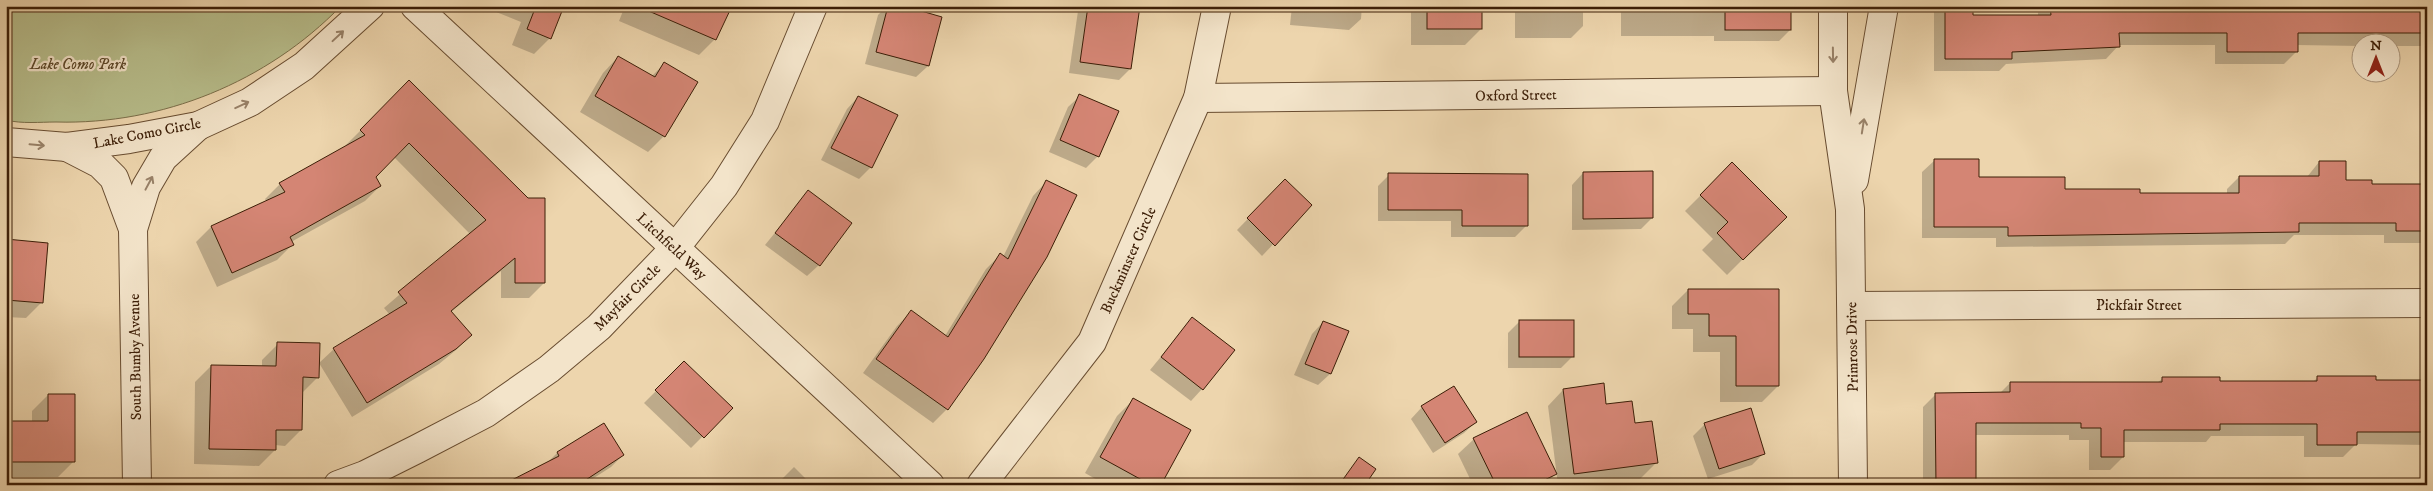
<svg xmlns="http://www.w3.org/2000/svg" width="2433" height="491" viewBox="0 0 2433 491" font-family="'IM FELL DW Pica',serif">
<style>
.green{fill:#b7bd8b;stroke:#7a6e49}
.shadow{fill:#0003}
.building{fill:#d48574;stroke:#3c1e07}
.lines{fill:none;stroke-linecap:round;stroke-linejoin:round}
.minor-casing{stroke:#684c30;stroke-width:30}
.minor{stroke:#f3e4ca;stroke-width:28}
.oneway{stroke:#988168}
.labels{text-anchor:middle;stroke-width:4.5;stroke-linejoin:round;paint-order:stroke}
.park-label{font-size:15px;font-style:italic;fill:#5b4628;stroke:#f3e4ca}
.street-label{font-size:15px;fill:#3c1e07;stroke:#f3e4ca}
</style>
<rect width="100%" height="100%" fill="#edd5ad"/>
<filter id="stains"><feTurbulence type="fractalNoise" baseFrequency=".004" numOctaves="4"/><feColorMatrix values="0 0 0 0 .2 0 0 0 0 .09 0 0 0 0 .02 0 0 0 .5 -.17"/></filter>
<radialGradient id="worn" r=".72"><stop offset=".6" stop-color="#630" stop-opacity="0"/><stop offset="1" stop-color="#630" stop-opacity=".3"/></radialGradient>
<path class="green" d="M6,6H341C267,82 162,125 56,122C40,122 22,124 6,120Z"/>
<g class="shadow">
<path d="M481,6H563L550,38L534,54L512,45L521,22Z"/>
<path d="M625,6H731L715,39L699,55L619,21Z"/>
<path d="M887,6H899L941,17L928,66L916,77L865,64L878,15Z"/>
<path d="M1083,6H1139L1130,69L1119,80L1069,73L1078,11Z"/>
<path d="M1292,6H1362L1361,19L1349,30L1290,25Z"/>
<path d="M1411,6H1481V29L1465,45H1411Z"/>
<path d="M1515,6H1583V26L1571,38H1515Z"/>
<path d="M1621,6H1790V30L1779,41H1714V36H1621Z"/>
<path d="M1936,6H1972V16H2038V6H2263V12H2305V6H2427V46H2390V42H2360V46L2296,45V52L2284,64H2215V45H2119L2106,59L2006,64L1999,71H1934V8Z"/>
<path d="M618,57L651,77L665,63L664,136L648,152L580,112L603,73Z"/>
<path d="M409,82L544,283L529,298H501V271L451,312L471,335L456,350L439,364L352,417L319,363L334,349L390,315L384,308L470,234L394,157L375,177L380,186L365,201L291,242L292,245L277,260L217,287L196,242L211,227L267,202L265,199L280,184L347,147L346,145Z"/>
<path d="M1080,96L1098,156L1086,168L1049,152L1068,107Z"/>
<path d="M858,97L896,116L871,167L859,179L821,160L847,109Z"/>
<path d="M1935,160L1977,178L2063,190L2139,194H2227V189L2239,177H2307L2319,162L2345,181L2371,185H2427V243H2384V235H2294L2285,244L1996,247V238H1922V172Z"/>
<path d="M1732,164L1785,217L1727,275L1702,250L1713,239L1685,211Z"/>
<path d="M1583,173L1652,218L1641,229L1572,230V185Z"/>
<path d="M1389,175L1527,225L1515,237H1451V221H1378V186Z"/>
<path d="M1285,181L1310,205L1262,256L1237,230Z"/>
<path d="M1046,182L947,409L933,423L863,373L897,326L911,312L945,336L986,269L1000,255L1003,257L1033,196Z"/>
<path d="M808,192L819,265L807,276L765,245Z"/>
<path d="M6,241L42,302L26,318L6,317Z"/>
<path d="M1688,290H1778V386L1762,402H1720V352H1693V329H1672V306Z"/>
<path d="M1192,319L1202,389L1191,401L1150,370Z"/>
<path d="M1520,321L1573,356L1561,368H1508V333Z"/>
<path d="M1323,322L1347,332L1330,374L1318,385L1294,375L1312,334Z"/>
<path d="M278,344L318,377L302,393L301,430L285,446L275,445V450L259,466L194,464L195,382L211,366L262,367V360Z"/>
<path d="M684,363L731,408L691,448L644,403Z"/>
<path d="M2317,378L2427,381V445L2356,444L2343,457H2304V436H2211L2206,442H2123V457L2110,470H2089V440H2069V435H1975V485H1923V407L1936,394L2000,393L2010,383H2157L2162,379L2219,382H2313Z"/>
<path d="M1563,390L1605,406L1634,425L1656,463L1640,479L1592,485H1558L1548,406Z"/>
<path d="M48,395L73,462L58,477H6V422H32V411Z"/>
<path d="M1133,400L1159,485H1106L1085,473L1117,416Z"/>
<path d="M1422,407L1476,422L1464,433L1433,453L1411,419Z"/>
<path d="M1705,424L1764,453L1752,465L1708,479L1693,436Z"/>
<path d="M604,425L623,455L611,467L583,485H505L547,463L557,453Z"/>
<path d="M1474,439L1555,474L1544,485H1473L1458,454Z"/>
<path d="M794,467L812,485H776Z"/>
</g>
<g class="building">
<path d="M536,6H564L551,39L527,29Z"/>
<path d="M637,6H732L716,40Z"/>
<path d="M888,6H904L942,17L929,66L876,52Z"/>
<path d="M1088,6H1140L1131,69L1080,62Z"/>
<rect x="1427" y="6" width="55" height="23"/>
<rect x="1725" y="6" width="66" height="24"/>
<path d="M1945,6H1973V15H2051L2050,6H2264V10H2317V6H2427V33H2298V52H2227V33H2119L2120,47L2012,52V59H1945Z"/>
<path d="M618,56L655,77L664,62L698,82L665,137L595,96Z"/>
<path d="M409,80L528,198H545V283H515V258L451,311L472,335L456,349L367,403L333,348L407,303L398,292L486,220L409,143L376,177L381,186L290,237L294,245L232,273L211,226L285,192L279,183L365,135L360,130Z"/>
<path d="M1079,94L1119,111L1099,157L1060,140Z"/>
<path d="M858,96L898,115L872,168L831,148Z"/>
<path d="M1934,159H1979V177H2065V189H2140V193H2239V176H2319V161H2346V180H2372V184H2427V231H2396V223H2299V232L2008,236V227H1934Z"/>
<path d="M1732,162L1787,217L1743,260L1717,233L1728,222L1700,195Z"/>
<path d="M1653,171V218L1583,219V172Z"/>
<path d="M1388,173L1528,174V226H1462V210H1388Z"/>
<path d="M1285,179L1312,205L1275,246L1247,218Z"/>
<path d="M1046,180L1077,195L1047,257L984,359L948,410L876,359L911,310L948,337L1000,253L1008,259Z"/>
<path d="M808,190L852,223L820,266L775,233Z"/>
<path d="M6,239L48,243L43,303L6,300Z"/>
<path d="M1688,289H1779V386H1736V336H1709V314H1688Z"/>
<path d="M1192,317L1235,350L1203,390L1161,357Z"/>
<rect x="1519" y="320" width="55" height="37"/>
<path d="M1323,321L1349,331L1331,374L1305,364Z"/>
<path d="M277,342L320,343L319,378L303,377L302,430H276V450L209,449L211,365L276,366Z"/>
<path d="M684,361L733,408L704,438L655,390Z"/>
<path d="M2317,376H2376V380H2427V432H2357V445H2317V424H2220V430H2124V457H2101V428H2081V423H1976V485H1936L1935,393L2010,392V382H2162V377H2220V381H2317Z"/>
<path d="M1604,383L1606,404L1632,401L1635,423L1652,421L1658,463L1574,474L1563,389Z"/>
<path d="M1454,386L1477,422L1445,443L1421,406Z"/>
<path d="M48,394H75V462H6V421H48Z"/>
<path d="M1133,398L1191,430L1161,485H1151L1100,457Z"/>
<path d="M1751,408L1765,454L1719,469L1704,423Z"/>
<path d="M1527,412L1557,474L1534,485H1496L1473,438Z"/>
<path d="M604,423L624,455L578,485H502L559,456L557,452Z"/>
<path d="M1359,457L1376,469L1365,485H1339Z"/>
</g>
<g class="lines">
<defs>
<g id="minor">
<path d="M415,6L930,485"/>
<path d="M1833,6V91L1850,209L1853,485"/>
<path d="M1198,98L1833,91"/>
<path d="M6,142L67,147L129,139L198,126L250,102L304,66L370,6"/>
<path d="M67,147L100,164L114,178L133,229"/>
<path d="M1854,180L1884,6"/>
<path d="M1852,306L2427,303"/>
<path d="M137,485L133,229L146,187L163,158L198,126"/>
<path d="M338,485L365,475L417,449L486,413L549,369L599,327L675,248L724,186L765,121L813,6"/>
<path d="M981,485L1092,342L1198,98L1217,6"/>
</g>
</defs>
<use href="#minor" class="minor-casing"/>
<use href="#minor" class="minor"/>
</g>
<defs><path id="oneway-shaft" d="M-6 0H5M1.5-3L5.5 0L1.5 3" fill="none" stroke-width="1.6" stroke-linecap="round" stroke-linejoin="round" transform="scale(1.25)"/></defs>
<g class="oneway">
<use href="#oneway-shaft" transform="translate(338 36) rotate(-43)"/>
<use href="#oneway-shaft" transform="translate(1833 55) rotate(89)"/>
<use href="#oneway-shaft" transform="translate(242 105) rotate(-25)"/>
<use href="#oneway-shaft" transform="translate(1863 126) rotate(-81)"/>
<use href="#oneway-shaft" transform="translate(37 145) rotate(5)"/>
<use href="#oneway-shaft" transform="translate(149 183) rotate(-62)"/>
</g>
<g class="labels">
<g class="park-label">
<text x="78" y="69">Lake Como Park</text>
</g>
<g class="street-label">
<text transform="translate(1516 95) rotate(-1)" y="5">Oxford Street</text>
<text transform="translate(147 133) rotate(-11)" y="5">Lake Como Circle</text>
<text transform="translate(672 246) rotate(43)" y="5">Litchfield Way</text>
<text transform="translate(1128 260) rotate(-66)" y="5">Buckminster Circle</text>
<text transform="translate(627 297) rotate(-45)" y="5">Mayfair Circle</text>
<text x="2139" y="310">Pickfair Street</text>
<text transform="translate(1852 347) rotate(-91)" y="5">Primrose Drive</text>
<text transform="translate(135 357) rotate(-91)" y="5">South Bumby Avenue</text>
</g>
</g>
<rect width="2433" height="491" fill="none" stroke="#edd5ad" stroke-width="25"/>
<rect x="8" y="8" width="2418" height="476" fill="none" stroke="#3c1e07" stroke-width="2.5"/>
<rect x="12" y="12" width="2408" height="466" fill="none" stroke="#3c1e07"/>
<g transform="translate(2376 58)"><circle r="24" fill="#f3e4ca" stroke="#aa957c"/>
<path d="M0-4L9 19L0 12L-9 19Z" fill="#8f2418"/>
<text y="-8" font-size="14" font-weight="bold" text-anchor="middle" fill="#3c1e07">N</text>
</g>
<rect width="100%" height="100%" filter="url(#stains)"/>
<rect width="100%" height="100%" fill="url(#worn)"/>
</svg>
